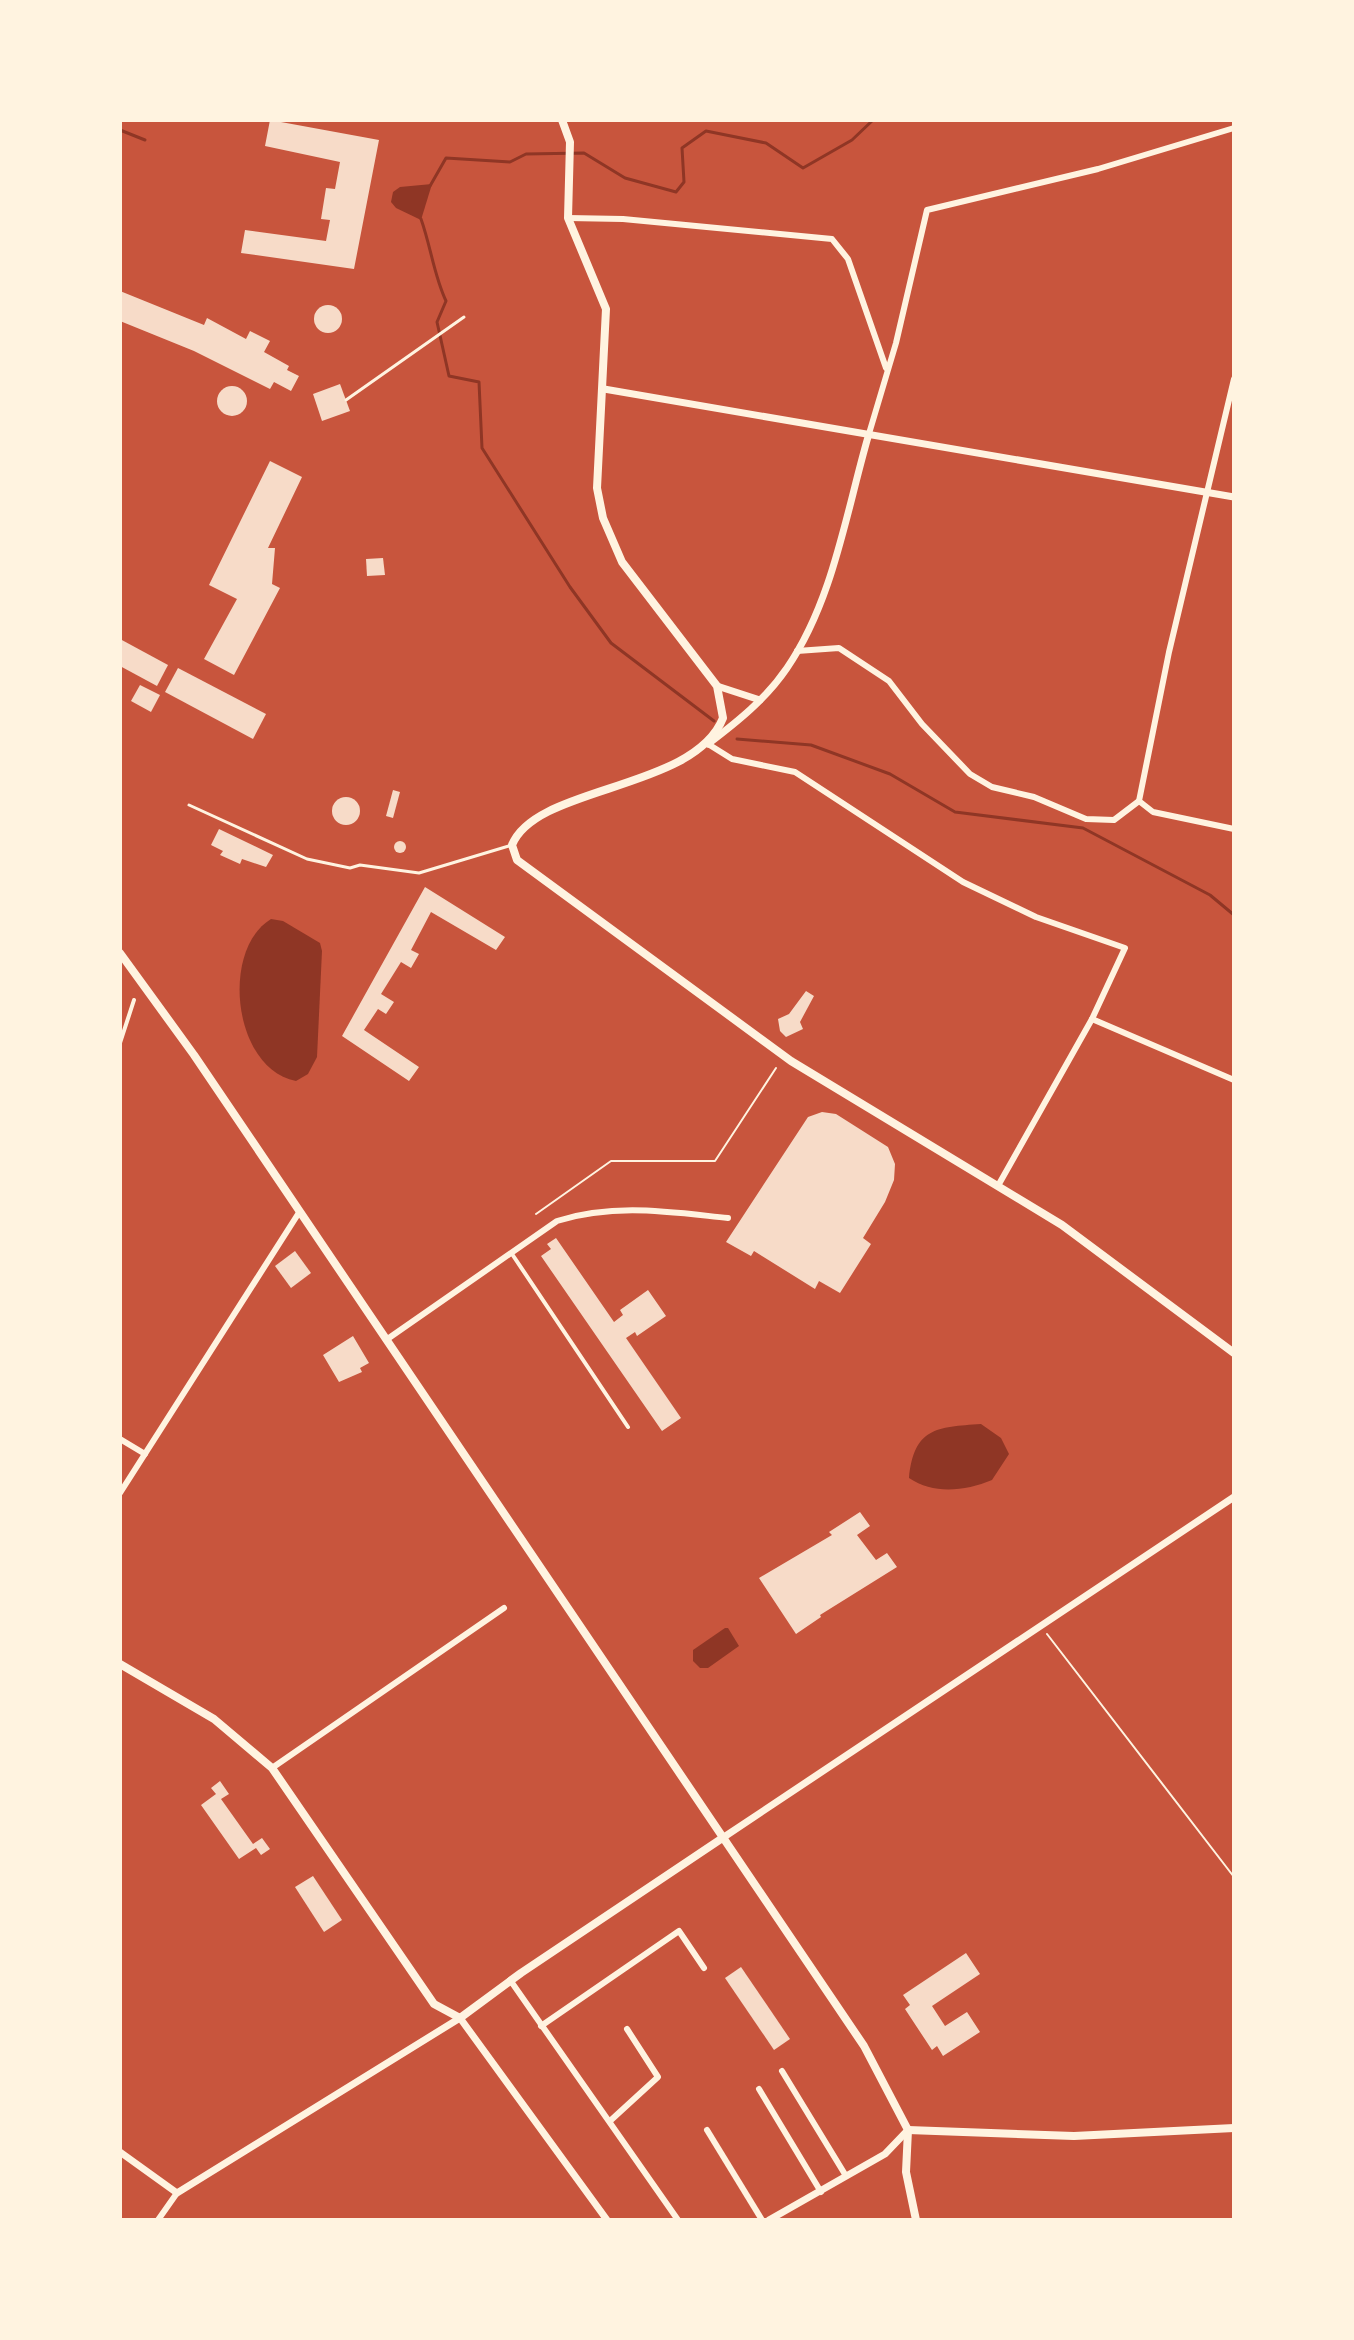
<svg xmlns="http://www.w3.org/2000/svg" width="1354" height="2340" viewBox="0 0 1354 2340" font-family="'Fira Sans',sans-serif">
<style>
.water{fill:#8f3625}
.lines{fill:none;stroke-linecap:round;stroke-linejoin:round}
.stream{stroke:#8f3625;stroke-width:3}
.building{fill:#f7dbc8}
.path{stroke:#fff3e0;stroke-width:2}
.service{stroke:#fff3e0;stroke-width:3}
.pedestrian{stroke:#fff3e0;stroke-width:4}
.minor{stroke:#fff3e0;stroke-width:6}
.tertiary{stroke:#fff3e0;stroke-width:7}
.secondary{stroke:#fff3e0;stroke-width:8}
</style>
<rect width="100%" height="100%" fill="#c8553d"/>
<g class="water">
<path d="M432,184L421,220L396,208L391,202L393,192L400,187Z"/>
<path d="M271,919L283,921L320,943L322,951L317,1057L308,1074L296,1081C233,1069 220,950 271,919Z"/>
<path d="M981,1424L1001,1438L1009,1454L992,1480C965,1491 934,1495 909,1478C914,1428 936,1427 981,1424Z"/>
<path d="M725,1628H728L739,1646L708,1668H700L693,1661V1650Z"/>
</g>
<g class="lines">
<g class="stream">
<path d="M120,130L145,140"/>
<path d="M430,186L446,158L510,162L526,154L584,153L625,178L676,192L684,182L682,148L706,131L766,143L803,168L852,140L873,120"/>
<path d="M421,219C431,247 434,276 446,301L437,322L449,376L479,382L482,448L570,587L611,643L714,721"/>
<path d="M737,739L811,745L890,774L955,812L1083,828L1210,895L1234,915"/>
</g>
</g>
<g class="building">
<path d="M270,120L379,140L354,269L241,253L245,230L326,241L330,220L321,219L326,188L335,189L340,162L265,146Z"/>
<path d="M120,291L204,325L207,318L246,339L250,331L270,341L264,352L289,366L287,370L299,376L291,391L274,382L270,389L194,351L120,321Z"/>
<circle cx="328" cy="319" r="14"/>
<path d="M340,384L350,411L322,421L313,394Z"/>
<circle cx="232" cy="401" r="15"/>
<path d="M270,461L302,477L268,548H275L272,584L280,588L234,675L204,659L237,599L209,585Z"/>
<path d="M383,558L385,575L367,576L366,559Z"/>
<path d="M120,639L168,665L157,686L120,666Z"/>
<path d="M178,668L266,714L253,739L165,692Z"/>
<path d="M140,685L160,695L151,712L131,701Z"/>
<path d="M393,790L400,792L393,818L386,816Z"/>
<circle cx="346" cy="811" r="14"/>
<path d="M219,829L273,855L266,867L242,859L240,864L220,855L223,851L211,845Z"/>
<circle cx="400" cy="847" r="6"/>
<path d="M425,887L505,937L496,950L431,912L411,950L419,954L411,968L401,962L381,994L394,1002L386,1014L378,1009L364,1030L419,1067L409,1081L342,1036Z"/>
<path d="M806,991L814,996L800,1022L803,1029L786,1037L780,1031L778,1019L789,1014Z"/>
<path d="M822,1112L836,1114L888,1147L895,1164L894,1180L885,1202L863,1238L871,1244L840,1293L819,1281L815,1289L754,1251L751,1256L726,1242L808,1117Z"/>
<path d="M556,1238L614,1322L623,1315L620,1310L648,1290L666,1316L637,1336L635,1332L626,1338L681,1418L662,1431L541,1256L551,1249L547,1244Z"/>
<path d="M295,1251L311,1273L291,1288L275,1266Z"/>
<path d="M353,1336L369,1363L360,1368L362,1372L339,1382L323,1355Z"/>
<path d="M860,1512L870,1526L857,1535L876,1560L887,1553L897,1567L820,1615L821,1617L796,1634L759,1578L832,1535L829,1532Z"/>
<path d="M220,1781L229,1794L221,1799L253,1844L262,1838L270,1849L261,1855L256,1848L239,1859L201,1805L216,1794L211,1788Z"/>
<path d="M313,1876L342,1920L324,1932L295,1887Z"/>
<path d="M966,1953L980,1974L932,2006L945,2026L967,2012L980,2032L943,2056L937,2046L932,2050L905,2009L910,2005L903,1995Z"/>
<path d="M741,1967L790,2039L774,2050L725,1978Z"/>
</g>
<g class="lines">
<g class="path">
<path d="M536,1214L611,1161H715L776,1068"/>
<path d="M1047,1634L1234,1877"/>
</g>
<g class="service">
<path d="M346,400L464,317"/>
<path d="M189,805L307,859L350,868L360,865L419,873L512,845"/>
</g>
<g class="pedestrian">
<path d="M120,1043L134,1000"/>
<path d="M512,1254L628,1427"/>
</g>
<g class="minor">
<path d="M568,218L623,219L832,239L848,259L886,368"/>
<path d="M1234,379L1169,652L1139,801L1153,812L1234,829"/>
<path d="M868,437L896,343L927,210L1098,169L1234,128"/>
<path d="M797,651L839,648L889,681L922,724L970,774L992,787L1034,797L1086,819L1114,820L1139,801"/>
<path d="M708,744L732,759L795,772L963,882L1036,917L1125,948L1092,1019L999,1184"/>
<path d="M1092,1019L1234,1080"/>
<path d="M386,1340L557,1221C615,1203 669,1212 728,1218"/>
<path d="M120,1439L145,1454"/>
<path d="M120,1493L300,1211"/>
<path d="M272,1768L504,1608"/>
<path d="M510,1980L678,2220"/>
<path d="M541,2026L679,1931L704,1968"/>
<path d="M782,2071L846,2176"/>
<path d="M759,2089L821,2192"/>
<path d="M610,2121L658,2077L627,2029"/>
<path d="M707,2130L762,2220"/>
<path d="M158,2220L177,2193"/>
</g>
<g class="tertiary">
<path d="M604,389L1234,497"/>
<path d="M717,686L760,700"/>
<path d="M708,744C737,722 766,699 787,668C833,601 846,513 868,437"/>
<path d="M721,1839L1234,1497"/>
<path d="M120,2152L177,2193L460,2018L607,2220"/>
<path d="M769,2220L885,2154L908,2130"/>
</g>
<g class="secondary">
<path d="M562,120L570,142L568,218L606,309L597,488L603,518L622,562L717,686L723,718C694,791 536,785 512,845L517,860L791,1061L1062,1225L1234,1353"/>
<path d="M120,953L194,1055L864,2046L908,2130L906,2172L916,2220"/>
<path d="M120,1664L214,1719L272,1768L434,2004L460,2018L521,1973L721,1839"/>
<path d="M908,2130L1074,2136L1234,2128"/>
</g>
</g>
<rect width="1354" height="2340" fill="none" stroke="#fff3e0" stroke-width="244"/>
</svg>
